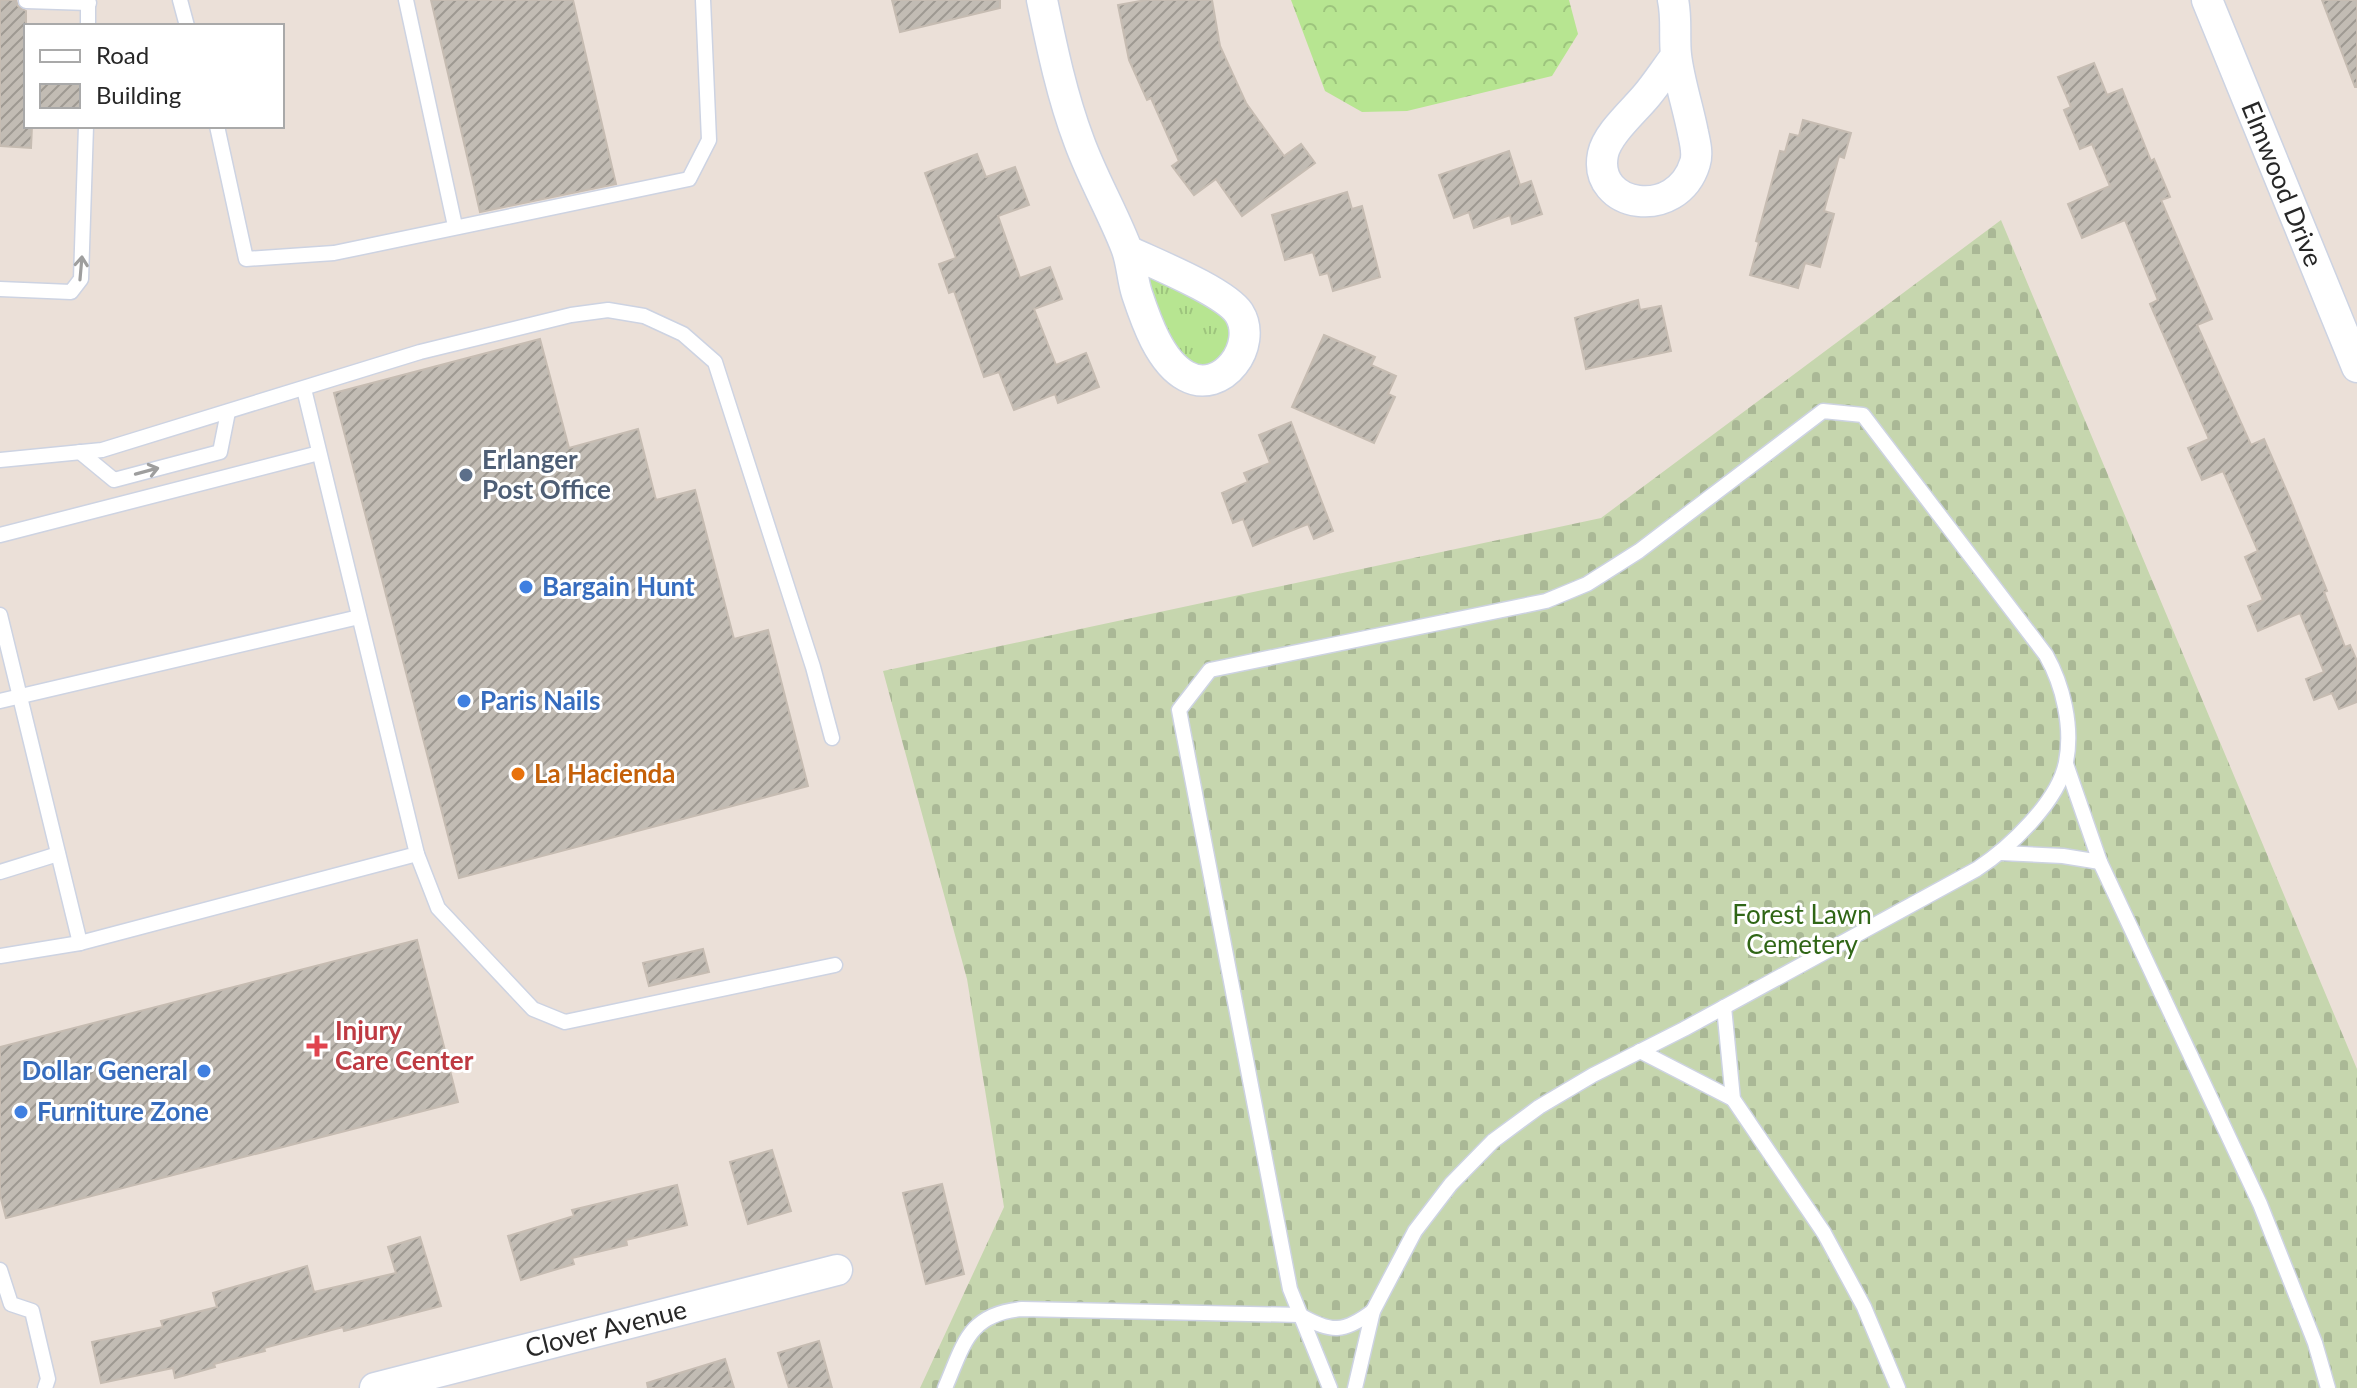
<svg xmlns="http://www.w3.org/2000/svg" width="2357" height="1388" viewBox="0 0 2357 1388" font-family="Lato,sans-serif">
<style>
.grass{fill:url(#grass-tufts)}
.forest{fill:url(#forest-crowns)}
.cemetery{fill:url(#cemetery-stones)}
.building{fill:url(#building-hatch);stroke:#c6bcb2;stroke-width:2}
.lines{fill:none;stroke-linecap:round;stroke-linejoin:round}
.lane-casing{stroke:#cdd3e2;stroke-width:17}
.street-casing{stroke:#cdd3e2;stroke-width:33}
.lane{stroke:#fff;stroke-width:14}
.street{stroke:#fff;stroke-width:30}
.oneway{stroke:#9e9e9e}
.service-dot{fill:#5c6f8a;stroke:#fff;stroke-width:3}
.shop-dot{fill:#3f7fe0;stroke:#fff;stroke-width:3}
.food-dot{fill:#e8710a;stroke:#fff;stroke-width:3}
.health-dot{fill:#e0444e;stroke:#fff;stroke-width:3}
.labels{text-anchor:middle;stroke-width:6;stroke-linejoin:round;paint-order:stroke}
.street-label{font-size:26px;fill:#272727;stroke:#fff}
.service-label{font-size:26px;font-weight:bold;fill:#4e5e75;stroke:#fff;text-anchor:start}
.shop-label{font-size:26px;font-weight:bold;fill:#366cbe;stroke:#fff;text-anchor:start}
.food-label{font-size:26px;font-weight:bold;fill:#c56008;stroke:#fff;text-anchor:start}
.park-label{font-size:26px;fill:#306616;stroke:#fff}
.health-label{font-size:26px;font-weight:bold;fill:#be3a42;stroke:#fff;text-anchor:start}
</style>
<defs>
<pattern id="grass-tufts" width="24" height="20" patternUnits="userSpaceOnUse" patternTransform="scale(2)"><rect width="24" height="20" fill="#b7e591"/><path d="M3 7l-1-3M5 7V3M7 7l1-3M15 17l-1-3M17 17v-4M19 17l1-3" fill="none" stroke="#9dc47d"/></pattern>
<pattern id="forest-crowns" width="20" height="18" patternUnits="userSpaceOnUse" patternTransform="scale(2)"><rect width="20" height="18" fill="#b7e591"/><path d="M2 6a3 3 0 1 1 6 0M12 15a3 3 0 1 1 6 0" fill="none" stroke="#9dc47d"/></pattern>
<pattern id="cemetery-stones" width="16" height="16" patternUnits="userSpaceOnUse" patternTransform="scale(2)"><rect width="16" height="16" fill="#c6d6ae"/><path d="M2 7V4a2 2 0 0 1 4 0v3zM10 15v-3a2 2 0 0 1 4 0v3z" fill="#aab896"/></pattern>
<pattern id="building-hatch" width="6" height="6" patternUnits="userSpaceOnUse" patternTransform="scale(2)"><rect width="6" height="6" fill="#c2bcb4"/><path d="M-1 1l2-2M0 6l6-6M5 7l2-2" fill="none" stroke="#9e9992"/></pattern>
</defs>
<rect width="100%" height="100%" fill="#ebe0d8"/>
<path class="grass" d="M1140,268C1163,280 1226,304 1231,330C1233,339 1227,351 1224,359L1199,367L1176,359Z"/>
<path class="forest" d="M1291,0H1569L1578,34L1552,76L1407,111L1362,112L1325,91Z"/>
<path class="cemetery" d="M2001,220L2357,1069V1388H920L1004,1207L967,979L883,671L1601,518Z"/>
<g class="building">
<path d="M0,0H16L18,6L26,11V126H32L31,148L0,146Z"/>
<path d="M431,0H573L616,184L480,212Z"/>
<path d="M892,0H1000V8L900,32Z"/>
<path d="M1146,0H1212L1220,46L1246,103L1284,156L1301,144L1315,163L1242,216L1216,179L1194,195L1172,166L1179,161L1151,98L1147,100L1129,60L1118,5Z"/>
<path d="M2322,0H2357V87H2355Z"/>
<path d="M2094,63L2107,95L2122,89L2151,161L2154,159L2170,197L2161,200L2212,319L2197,325L2251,445L2264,439L2291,501L2327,591L2324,592L2345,647L2350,645L2357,661V702L2339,709L2332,693L2314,700L2306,679L2324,672L2300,613L2258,631L2248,606L2263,600L2245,557L2258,551L2223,471L2202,480L2188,448L2209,439L2150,304L2158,300L2125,220L2082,238L2068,204L2110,186L2092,144L2080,149L2064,110L2071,107L2058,77Z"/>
<path d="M1803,120L1851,133L1844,158L1839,156L1824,211L1834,214L1820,267L1805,263L1798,288L1750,275L1759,242L1756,241L1780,151L1785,152L1790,134L1799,136Z"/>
<path d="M1509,151L1520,185L1531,181L1542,214L1512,224L1510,215L1474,228L1469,212L1454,218L1439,175Z"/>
<path d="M977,154L986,177L1015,167L1029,205L998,216L1020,278L1050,267L1062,299L1034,309L1056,365L1086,353L1099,387L1058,403L1055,394L1014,410L999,372L984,377L954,291L949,293L939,264L956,258L925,173Z"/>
<path d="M1347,192L1352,209L1362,206L1380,277L1333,291L1328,273L1320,275L1313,252L1285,260L1272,215Z"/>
<path d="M1638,300L1640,310L1661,306L1671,351L1586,369L1575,318Z"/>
<path d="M1324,335L1375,357L1371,365L1396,376L1388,394L1395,397L1374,443L1292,407Z"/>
<path d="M540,339L569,448L638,429L656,500L695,490L734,639L768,630L808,786L459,878L334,393Z"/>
<path d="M1291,422L1333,531L1314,539L1308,524L1253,546L1243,519L1233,523L1222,493L1248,482L1244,473L1270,463L1259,435Z"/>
<path d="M417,940L458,1102L6,1218L0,1195V1047Z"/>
<path d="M703,949L709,972L649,986L643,963Z"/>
<path d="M772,1150L791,1211L748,1224L730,1162Z"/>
<path d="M942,1184L964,1274L926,1284L903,1193Z"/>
<path d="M677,1185L687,1225L626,1240L627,1245L572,1258L574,1264L521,1280L508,1236L574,1216L572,1210Z"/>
<path d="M420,1237L441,1306L344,1331L343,1327L264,1348L265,1351L214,1364L215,1367L175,1378L173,1368L101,1383L92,1342L163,1327L161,1321L217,1307L213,1293L307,1266L314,1292L396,1273L388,1247Z"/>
<path d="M819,1341L832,1388H789L778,1353Z"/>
<path d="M725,1359L734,1388H648L647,1383Z"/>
</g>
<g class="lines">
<defs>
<g id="lane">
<path d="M88,0V26"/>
<path d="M180,0L187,26"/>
<path d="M406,0L455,226"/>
<path d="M26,1L89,3"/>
<path d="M217,126L246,259L334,253L689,179L709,140L703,0"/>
<path d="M0,289L71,292L81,279L86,126"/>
<path d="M80,452L114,480L220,452L228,412"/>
<path d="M0,460L102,450L420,352L571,315L608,310L644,316L683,334L715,362L813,667L832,738"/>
<path d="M0,535L319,453"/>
<path d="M0,615L80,943"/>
<path d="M0,701L359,617"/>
<path d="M2066,764L2100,862L2260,1204L2315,1343L2328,1388"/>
<path d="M2002,853L2063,856L2100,862"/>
<path d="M417,854L438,908L533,1009L565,1022L835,965"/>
<path d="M0,872L58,854"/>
<path d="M0,956L80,943L417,854L304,389"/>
<path d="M1724,1007L1733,1099L1824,1233L1864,1307L1898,1388"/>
<path d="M1640,1051L1733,1099"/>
<path d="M0,1270L11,1304L32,1311L48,1379L45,1388"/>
<path d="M945,1388C964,1344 968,1314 1022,1309L1300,1315C1331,1333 1344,1333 1373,1311"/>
<path d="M1330,1388L1290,1289L1179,710L1210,670L1546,601L1587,584L1639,551L1823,411L1863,415L2046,655C2063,685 2073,727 2066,762C2059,801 2009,848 1977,869L1684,1029L1593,1075L1539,1107L1493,1141L1451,1184L1415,1231L1373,1311L1355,1388"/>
</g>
<g id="street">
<path d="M1042,0C1052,48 1062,96 1079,141C1092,177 1112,211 1126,247C1132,262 1132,279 1137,294C1146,321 1160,362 1186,376C1222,396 1259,345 1239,313C1224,291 1153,263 1128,251"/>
<path d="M1673,0C1677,18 1674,37 1676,55C1679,81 1688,107 1693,133C1695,142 1698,154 1695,163C1677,222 1592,208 1603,154C1607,134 1634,111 1647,95C1657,83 1666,69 1676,56"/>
<path d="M2207,0L2357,367"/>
<path d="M375,1388L837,1270"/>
</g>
</defs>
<use href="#lane" class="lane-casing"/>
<use href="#street" class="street-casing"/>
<use href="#lane" class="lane"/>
<use href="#street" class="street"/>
</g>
<defs><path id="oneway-shaft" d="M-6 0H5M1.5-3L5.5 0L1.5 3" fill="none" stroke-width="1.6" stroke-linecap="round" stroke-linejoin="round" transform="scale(2)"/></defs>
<g class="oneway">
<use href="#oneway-shaft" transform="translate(81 268) rotate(-85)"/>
<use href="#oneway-shaft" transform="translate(147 471) rotate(-15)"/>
</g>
<circle class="service-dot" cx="466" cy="475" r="8"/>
<g class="shop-dot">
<circle cx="526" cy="587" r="8"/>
<circle cx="464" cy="701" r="8"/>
<circle cx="204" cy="1071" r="8"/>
<circle cx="21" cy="1112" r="8"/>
</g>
<circle class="food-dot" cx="518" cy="774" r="8"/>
<path class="health-dot" d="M313 1034h8v8h8v8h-8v8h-8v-8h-8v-8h8z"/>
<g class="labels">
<g class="street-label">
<text transform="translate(2282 184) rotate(68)" y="9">Elmwood Drive</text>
<text transform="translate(606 1329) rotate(-14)" y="9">Clover Avenue</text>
</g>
<g class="service-label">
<text x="482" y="469">Erlanger<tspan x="482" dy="30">Post Office</tspan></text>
</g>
<g class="shop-label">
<text x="542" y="596">Bargain Hunt</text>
<text x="480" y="710">Paris Nails</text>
<text x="188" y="1080" text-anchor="end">Dollar General</text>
<text x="37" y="1121">Furniture Zone</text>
</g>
<g class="food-label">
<text x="534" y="783">La Hacienda</text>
</g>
<g class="park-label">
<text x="1802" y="924">Forest Lawn<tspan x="1802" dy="30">Cemetery</tspan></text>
</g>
<g class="health-label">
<text x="335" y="1040">Injury<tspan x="335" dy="30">Care Center</tspan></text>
</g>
</g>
<rect x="24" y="24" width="260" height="104" fill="#ffffff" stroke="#a9a9a9" stroke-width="2"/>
<rect x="40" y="50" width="40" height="12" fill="#ffffff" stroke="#a9a9a9" stroke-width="2"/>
<text x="96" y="64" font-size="24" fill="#272727">Road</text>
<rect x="40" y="84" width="40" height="24" fill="url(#building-hatch)" stroke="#a9a9a9" stroke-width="2"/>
<text x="96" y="104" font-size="24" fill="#272727">Building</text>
</svg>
